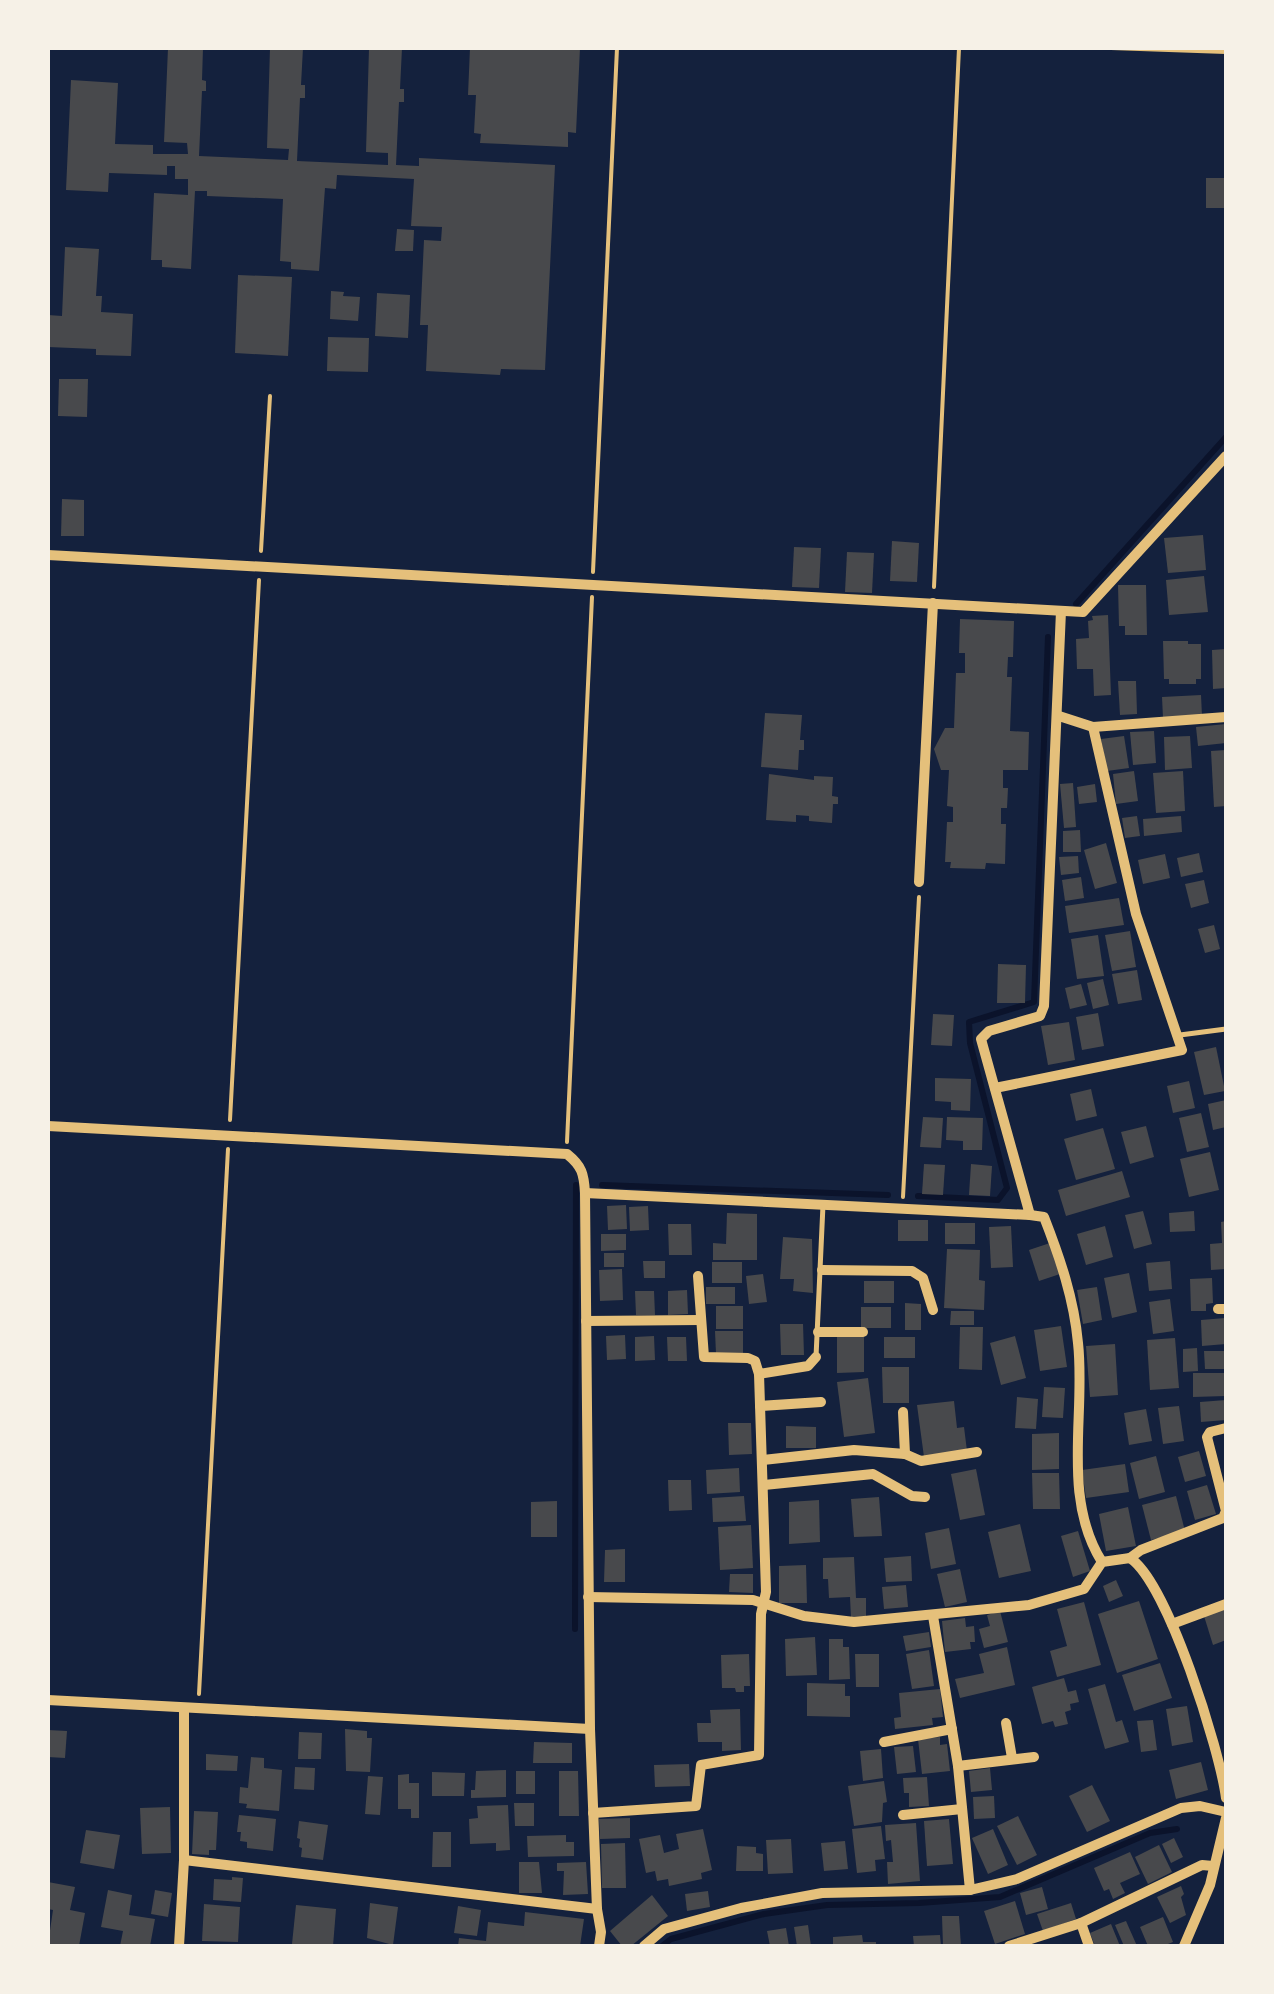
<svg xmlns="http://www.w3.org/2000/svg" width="1274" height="1994" viewBox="0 0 1274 1994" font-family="Arial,sans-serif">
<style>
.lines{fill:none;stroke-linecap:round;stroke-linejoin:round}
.stream{stroke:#0b132b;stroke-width:6}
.building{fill:#48494c}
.path{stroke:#e5c07b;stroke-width:4}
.service{stroke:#e5c07b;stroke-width:5}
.minor{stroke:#e5c07b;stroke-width:10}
</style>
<rect width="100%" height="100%" fill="#14213d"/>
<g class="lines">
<!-- stream -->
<g class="stream">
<path d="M1076,604L1226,437"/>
<path d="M602,1185L888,1195"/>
<path d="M918,1196L998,1200L1007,1188L970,1043L969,1022L1034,1002L1048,637"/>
<path d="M575,1629L576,1185"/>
<path d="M662,1946L671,1939L764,1914L827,1905L919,1903L1000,1897L1150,1833L1177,1829"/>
</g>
</g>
<!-- building -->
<g class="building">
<path d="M168,48H203L202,80L206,81V91H202L199,156L288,160L289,149L267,148L270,48H303L301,85H305V98H300L297,161L388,165V153L366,152L369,48H402L400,89H404V102H399L396,165L419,166V158L555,165L545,370L501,369L500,375L426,371L428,325H420L424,240L441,241L442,227L411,226L414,179L337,175L336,189L325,188L319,271L291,269V262L280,261L283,199L207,196V191H195L191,269L162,267V260H151L154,193L188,195V179H175V166H167V175L109,173L108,192L66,190L71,80L118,83L115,144L153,145V154H188L187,143L164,142Z"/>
<path d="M470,48H580L576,133L568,132V147L480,143L481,134L474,133L476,95H468Z"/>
<rect x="1206" y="178" width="20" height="30"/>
<path d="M397,229L414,230L413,251H395Z"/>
<path d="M65,247L99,249L96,296H102L101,312L133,314L131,356L96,355V349L48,347V315L62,316Z"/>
<path d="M238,275L292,277L288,356L235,353Z"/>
<path d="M331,291L344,292L343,296L360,297L358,321L330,319Z"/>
<path d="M377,293L410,295L408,338L375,336Z"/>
<path d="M328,337L369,338L368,372L327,371Z"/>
<path d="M59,379H88L87,417L58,416Z"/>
<path d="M62,499L84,500V536H61Z"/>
<path d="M1203,535L1206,570L1168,573L1164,538Z"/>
<path d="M892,541L919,543L917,582L890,581Z"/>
<path d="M794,547L821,548L819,588L792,587Z"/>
<path d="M847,552L874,553L872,593L845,592Z"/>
<path d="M1204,576L1208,612L1169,615L1166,580Z"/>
<path d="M1118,585H1146L1147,635H1125V626H1119Z"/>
<path d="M1108,615L1111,695L1094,696L1093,669H1077L1076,639L1089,638L1088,621L1093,620L1092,616Z"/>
<path d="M960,619L1014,621L1013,657H1008L1007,677H1012L1010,731L1029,732L1028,770H1003V788H1008L1007,808H1001V824H1006L1005,864L986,863L985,869L950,868L951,862H945L947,822H953V807L947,806L949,770H941L934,749L945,728H954L956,673H965V653H959Z"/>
<path d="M1163,641H1188V644H1201V679H1196V684H1169V679H1164Z"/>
<path d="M1226,649V688L1213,689L1212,650Z"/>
<path d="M1118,681H1136L1137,714L1120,715Z"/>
<path d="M1201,695L1202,716L1163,718L1162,697Z"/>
<path d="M765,713L802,715L800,740H804V750H799L798,770L761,767Z"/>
<path d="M1226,724V743L1198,746L1196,727Z"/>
<path d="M1154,731L1156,763L1133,765L1130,732Z"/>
<path d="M1124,736L1129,768L1107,771L1101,739Z"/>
<path d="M1190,736L1192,768L1165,770L1164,737Z"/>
<path d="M1226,750V806L1214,807L1211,751Z"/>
<path d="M1134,771L1138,801L1116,804L1113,774Z"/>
<path d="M1183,771L1185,811L1156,813L1153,773Z"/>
<path d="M769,774L814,780V776L833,777L832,796L838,797V804H833L832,823L809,821V816L796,815V822L766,820Z"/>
<path d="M1073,783L1076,827L1064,828L1060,784Z"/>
<path d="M1095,784L1097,802L1079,804L1077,787Z"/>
<path d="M1137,816L1140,836L1125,838L1122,818Z"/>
<path d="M1181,816L1182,832L1144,836L1143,819Z"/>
<path d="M1080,830L1081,852H1063V831Z"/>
<path d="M1106,843L1117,883L1095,889L1084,850Z"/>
<path d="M1199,853L1203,872L1181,877L1177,858Z"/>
<path d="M1165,854L1170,878L1143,884L1138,860Z"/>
<path d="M1078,856L1079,873L1061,875L1059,857Z"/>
<path d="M1081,877L1084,898L1065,901L1062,880Z"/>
<path d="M1204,880L1209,903L1191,908L1185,884Z"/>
<path d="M1119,898L1124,925L1069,933L1065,906Z"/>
<path d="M1214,925L1220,949L1205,953L1198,929Z"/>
<path d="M1130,931L1136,967L1112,971L1105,935Z"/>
<path d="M1098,935L1104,976L1077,979L1071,939Z"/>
<path d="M998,964L1026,965L1025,1003H997Z"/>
<path d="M1137,970L1142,1000L1118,1004L1112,974Z"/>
<path d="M1103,979L1109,1005L1093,1009L1087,983Z"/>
<path d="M1081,984L1087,1005L1070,1009L1065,988Z"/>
<path d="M1098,1013L1104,1046L1082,1050L1076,1017Z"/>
<path d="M933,1014L954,1015L952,1046L931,1045Z"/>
<path d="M1069,1022L1075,1060L1048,1065L1041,1026Z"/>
<path d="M1216,1047L1225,1091L1204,1095L1194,1052Z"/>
<path d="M935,1078L971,1079L970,1111L951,1110V1102L935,1101Z"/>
<path d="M1189,1081L1195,1108L1173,1113L1167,1086Z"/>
<path d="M1091,1089L1097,1116L1076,1121L1070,1094Z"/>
<path d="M1226,1100V1127L1213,1130L1208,1104Z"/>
<path d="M1201,1113L1209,1147L1187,1152L1179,1118Z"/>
<path d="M923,1117L943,1118L941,1148L920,1147Z"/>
<path d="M947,1117L983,1118L982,1150H963V1141L946,1140Z"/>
<path d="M1146,1126L1154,1157L1130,1164L1121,1132Z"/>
<path d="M1103,1128L1115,1169L1076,1180L1064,1139Z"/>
<path d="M1210,1152L1219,1190L1189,1197L1180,1159Z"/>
<path d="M924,1164L945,1165L943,1195L922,1194Z"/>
<path d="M971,1164L992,1166L990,1196L969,1195Z"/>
<path d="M1122,1171L1130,1197L1066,1216L1058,1190Z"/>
<path d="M626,1205L627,1229L608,1230L607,1206Z"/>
<path d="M648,1206L649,1230L630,1231L629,1207Z"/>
<path d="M1143,1211L1152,1244L1134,1249L1125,1215Z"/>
<path d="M1194,1211L1195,1231L1170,1232L1169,1213Z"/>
<path d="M727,1213L757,1214V1260H713V1243L726,1244Z"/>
<rect x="898" y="1220" width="30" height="21"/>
<path d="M1226,1221V1269L1211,1270L1210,1244L1222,1243L1221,1222Z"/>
<rect x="945" y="1223" width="30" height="21"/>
<path d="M668,1224H691L692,1255H669Z"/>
<path d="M1011,1226L1013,1267L991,1268L989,1227Z"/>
<path d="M1105,1226L1113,1257L1086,1265L1077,1234Z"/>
<path d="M601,1234H626V1250L601,1251Z"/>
<path d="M783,1237L812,1239L813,1293L793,1291L794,1279H780Z"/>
<path d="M1050,1243L1060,1274L1039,1281L1029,1250Z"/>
<path d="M947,1249L980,1250L979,1280L985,1281L984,1310L944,1308Z"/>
<rect x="604" y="1253" width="20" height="14"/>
<path d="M643,1261H665V1278H644Z"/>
<path d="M1170,1261L1172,1289L1149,1291L1146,1263Z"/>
<rect x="712" y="1262" width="30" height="21"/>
<path d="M622,1269L623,1300L600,1301L599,1270Z"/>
<path d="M1129,1273L1137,1312L1112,1318L1104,1278Z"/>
<path d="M763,1274L767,1302L749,1304L746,1276Z"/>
<path d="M1212,1278L1213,1303L1206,1304V1311H1191L1190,1279Z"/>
<rect x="864" y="1281" width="30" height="22"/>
<rect x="706" y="1287" width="29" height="17"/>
<path d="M1097,1287L1102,1320L1083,1324L1077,1290Z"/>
<path d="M687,1290L688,1314L668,1315V1291Z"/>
<path d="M635,1291H654L655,1315H636Z"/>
<path d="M1170,1299L1174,1331L1153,1334L1149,1302Z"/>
<path d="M905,1303L921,1304V1330H905Z"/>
<rect x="716" y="1306" width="27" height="23"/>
<rect x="861" y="1307" width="30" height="21"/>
<path d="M951,1311H974V1325H950Z"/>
<path d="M1225,1318L1226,1344L1202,1346L1201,1320Z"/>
<path d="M780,1324H803L804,1355H781Z"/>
<path d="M1061,1326L1067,1367L1040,1371L1034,1330Z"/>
<path d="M960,1327H983L982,1370L959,1369Z"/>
<path d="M715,1331H743V1354H716Z"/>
<path d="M625,1335L626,1359L607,1360L606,1336Z"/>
<path d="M654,1336L655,1360L635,1361V1337Z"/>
<path d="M837,1336H864V1372L837,1373Z"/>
<path d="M1015,1336L1026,1378L1001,1385L990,1343Z"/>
<path d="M667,1337H686L687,1361H668Z"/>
<rect x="884" y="1337" width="31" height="21"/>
<path d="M1175,1338L1179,1388L1150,1390L1147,1340Z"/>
<path d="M1115,1344L1118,1395L1090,1397L1086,1346Z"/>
<path d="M1197,1348L1198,1371L1183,1372V1349Z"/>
<path d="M1204,1351H1226V1369H1205Z"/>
<path d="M882,1367H909V1403H883Z"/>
<path d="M1193,1373H1226V1396L1193,1397Z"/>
<path d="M868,1378L875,1433L844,1437L837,1382Z"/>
<path d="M1044,1387L1065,1388L1063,1418L1042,1417Z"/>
<path d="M1017,1397L1038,1399L1036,1429L1015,1428Z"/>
<path d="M1226,1400V1420L1201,1422L1200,1402Z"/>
<path d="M954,1401L957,1428L964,1427L967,1451L924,1457L917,1405Z"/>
<path d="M1179,1406L1184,1441L1163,1444L1158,1408Z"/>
<path d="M1146,1409L1152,1441L1129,1445L1124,1413Z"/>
<path d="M728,1423H751L752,1454L729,1455Z"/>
<path d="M786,1426L816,1427V1448H786Z"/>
<path d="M1059,1433V1469L1032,1470V1434Z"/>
<path d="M1199,1451L1206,1476L1185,1482L1178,1457Z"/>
<path d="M1156,1456L1165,1492L1139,1499L1130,1463Z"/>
<path d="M1125,1464L1129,1492L1086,1498L1082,1470Z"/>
<path d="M739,1468L740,1492L707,1494L706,1470Z"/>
<path d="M976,1469L985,1515L960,1520L951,1474Z"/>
<path d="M1032,1473H1059L1060,1509H1033Z"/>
<path d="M668,1480H691L692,1510L669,1511Z"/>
<path d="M1207,1485L1216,1514L1195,1520L1187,1491Z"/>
<path d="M744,1496L746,1521L713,1522L712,1498Z"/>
<path d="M1176,1496L1185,1531L1151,1540L1142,1505Z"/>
<path d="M879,1497L882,1536L854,1537L851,1499Z"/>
<path d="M819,1500L820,1542L789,1544V1502Z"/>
<path d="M557,1501V1537H531V1502Z"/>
<path d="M1128,1507L1136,1546L1106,1551L1099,1514Z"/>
<path d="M1020,1524L1031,1571L999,1578L988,1532Z"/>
<path d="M751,1525L753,1568L720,1570L718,1527Z"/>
<path d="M949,1528L956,1564L931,1569L925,1533Z"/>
<path d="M1078,1531L1090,1571L1073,1577L1061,1536Z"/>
<path d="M625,1549V1582H604L605,1550Z"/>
<path d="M911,1556L912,1581L886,1582L884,1558Z"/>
<path d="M854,1557L856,1598H866V1617L851,1618L850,1597L829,1598L828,1579H823V1558Z"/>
<path d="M806,1565L807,1603H779V1566Z"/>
<path d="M960,1569L967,1602L945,1607L937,1574Z"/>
<path d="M730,1574H753V1593L729,1592Z"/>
<path d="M1116,1580L1123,1596L1109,1602L1103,1586Z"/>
<path d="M906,1585L908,1607L884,1609L882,1587Z"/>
<path d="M1139,1601L1158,1659L1117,1673L1098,1614Z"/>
<path d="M1084,1602L1101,1665L1057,1677L1050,1651L1067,1646L1057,1609Z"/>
<path d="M1226,1608V1640L1213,1645L1204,1616Z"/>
<path d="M1000,1611L1008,1642L984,1648L979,1629L990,1626L987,1615Z"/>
<path d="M965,1618L966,1627L974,1626L975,1642H970L971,1649L945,1652L942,1621Z"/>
<path d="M929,1632L931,1647L906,1651L903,1636Z"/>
<path d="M815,1637L817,1675L786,1676L785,1639Z"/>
<path d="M829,1639H843V1647H849L850,1679L829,1680Z"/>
<path d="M1007,1647L1015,1685L960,1698L955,1679L984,1673L979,1654Z"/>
<path d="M929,1650L934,1686L912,1689L906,1654Z"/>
<path d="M749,1654L750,1686H744V1692H736L735,1688H722L721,1655Z"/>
<path d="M855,1654H879V1687H856Z"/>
<path d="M1160,1663L1172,1698L1134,1711L1122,1675Z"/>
<path d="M1064,1678L1068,1692L1076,1690L1079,1702L1070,1704L1071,1710L1065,1712L1068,1724L1055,1727L1053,1721L1042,1724L1032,1687Z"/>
<path d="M807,1683L845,1684V1696H850V1717L807,1716Z"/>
<path d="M1105,1684L1116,1722L1122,1720L1129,1742L1105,1749L1088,1689Z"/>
<path d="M940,1689L943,1717L932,1718L933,1725L895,1729L894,1718L901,1717L899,1693Z"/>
<path d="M1187,1706L1193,1742L1172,1746L1166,1709Z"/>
<path d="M740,1709L741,1750L722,1751V1742H698L697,1723H711L710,1710Z"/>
<path d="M1153,1720L1157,1750L1141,1752L1137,1721Z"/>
<path d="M345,1729L367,1731V1738H372L370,1772L346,1771Z"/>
<path d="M48,1730L67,1731L65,1758L48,1757Z"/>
<path d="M299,1732L322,1733L321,1759H298Z"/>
<path d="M940,1737V1745L947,1744L950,1771L922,1774L918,1739Z"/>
<path d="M534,1742L572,1743V1763H533Z"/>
<path d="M913,1746L916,1772L897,1774L894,1747Z"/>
<path d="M881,1749L883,1778L863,1781L860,1751Z"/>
<path d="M206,1754L238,1756L237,1771L206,1770Z"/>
<path d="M251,1757L264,1758V1768L282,1770L279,1811L246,1808L247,1804L239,1803L240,1787L248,1788Z"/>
<path d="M1201,1762L1208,1790L1176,1799L1169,1770Z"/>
<path d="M689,1764L690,1786L655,1787L654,1765Z"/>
<path d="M295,1767L315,1768L314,1790L294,1789Z"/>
<path d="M990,1768L992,1790L971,1792L969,1771Z"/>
<path d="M506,1770V1797L471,1798V1790H475L476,1771Z"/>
<rect x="516" y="1771" width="19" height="23"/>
<path d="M559,1771H578L579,1816H559Z"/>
<path d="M432,1772L465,1773L464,1796H432Z"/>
<path d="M409,1774V1783H419V1818H411V1809H398V1775Z"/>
<path d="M368,1776L383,1777L380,1815L365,1814Z"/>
<path d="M927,1777L929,1806L909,1807V1793H904L903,1778Z"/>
<path d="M884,1781L887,1802L883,1803L882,1822L854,1826L848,1786Z"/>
<path d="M1092,1785L1110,1821L1087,1832L1069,1796Z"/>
<path d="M994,1796L995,1818L974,1819L973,1797Z"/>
<path d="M514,1803H534V1826H515Z"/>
<path d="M508,1805L510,1850L496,1851V1843L470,1844L469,1819L478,1818L477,1806Z"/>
<path d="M170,1807L171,1853L142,1854L140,1808Z"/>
<path d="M194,1811L218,1812L216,1850H209V1855L192,1854Z"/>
<path d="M239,1815L276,1819L273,1851L247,1848V1842L240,1841L241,1832H237Z"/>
<path d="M1018,1816L1037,1855L1017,1865L997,1826Z"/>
<path d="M630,1818V1838L600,1839L599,1819Z"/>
<path d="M949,1819L953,1864L927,1866L924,1821Z"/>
<path d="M299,1821L328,1825L323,1860L301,1857L302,1848L299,1847L300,1839L297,1838Z"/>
<path d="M916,1823L920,1881L888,1884L887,1862H893L891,1840L886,1841L885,1825Z"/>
<path d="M881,1826L885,1859L875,1860L876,1871L857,1873L852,1829Z"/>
<path d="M703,1829L712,1870L701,1873L702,1879L669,1886L668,1879L657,1881L655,1871L646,1873L639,1839L660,1835L664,1853L679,1849L676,1834Z"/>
<path d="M993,1829L1008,1865L988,1874L972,1838Z"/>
<path d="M86,1830L120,1835L114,1869L80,1863Z"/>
<path d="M433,1832H451V1867H432Z"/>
<path d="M566,1835V1842H574V1856L528,1857L527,1836Z"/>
<path d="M1174,1838L1183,1857L1171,1863L1162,1844Z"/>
<path d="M791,1839L793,1873L768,1874L766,1840Z"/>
<path d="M845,1841L848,1869L824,1871L821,1843Z"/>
<path d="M625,1843L626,1888H602L601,1844Z"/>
<path d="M1159,1845L1172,1872L1148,1884L1135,1857Z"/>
<path d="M737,1846L756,1847V1853L763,1854V1871H736Z"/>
<path d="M1130,1852L1140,1874L1120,1883L1125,1893L1113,1899L1109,1889L1104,1891L1094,1868Z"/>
<path d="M519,1862H539L542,1893H519Z"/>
<path d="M586,1862L588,1894L563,1895L564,1871H557V1863Z"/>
<path d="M232,1877L243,1878L241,1902L213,1900L214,1879L232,1880Z"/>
<path d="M48,1882L75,1887L70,1910L85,1913L79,1946L48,1944L53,1910L48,1909Z"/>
<path d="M1181,1886L1184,1894L1181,1897L1186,1915L1170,1923L1157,1897Z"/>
<path d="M1042,1887L1048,1909L1026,1915L1020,1893Z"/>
<path d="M108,1890L132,1895L129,1915L155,1919L150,1946H120L123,1931L101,1927Z"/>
<path d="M155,1890L172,1893L168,1917L151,1914Z"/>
<path d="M708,1891L710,1907L687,1911L685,1894Z"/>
<path d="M652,1895L668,1916L631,1946H622L610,1931Z"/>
<path d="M1015,1901L1025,1934L995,1944L984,1911Z"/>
<path d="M370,1903L398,1907L393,1945L367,1938Z"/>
<path d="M1071,1903L1076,1919L1043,1931L1037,1914Z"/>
<path d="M204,1904L240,1907L238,1942L202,1941Z"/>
<path d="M296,1905L336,1909L333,1946L292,1944Z"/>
<path d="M458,1906L481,1910L477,1936L454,1933Z"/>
<path d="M525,1912L584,1919L580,1946H458L459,1938L486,1941L488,1922L524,1926Z"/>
<path d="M942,1916H959L961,1946H943Z"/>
<path d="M1163,1917L1173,1942L1163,1946H1148L1140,1927Z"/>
<path d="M1126,1921L1137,1946H1124L1115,1925Z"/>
<path d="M1111,1924L1120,1946H1095L1090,1933Z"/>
<path d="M808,1925L811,1946H797L794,1927Z"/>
<path d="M786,1928L789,1946H770L767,1931Z"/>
<path d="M862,1935L863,1942H876V1946H833V1937Z"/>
<path d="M940,1935L941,1946H914L913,1936Z"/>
</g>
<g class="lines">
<!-- path -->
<g class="path">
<path d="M1111,48L1226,52"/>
<path d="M261,551L270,396"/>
<path d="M593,572L617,48"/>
<path d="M934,587L959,48"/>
<path d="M230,1120L259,580"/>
<path d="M567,1142L592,597"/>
<path d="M903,1197L919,897"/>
<path d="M199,1694L228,1149"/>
</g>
<!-- service -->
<g class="service">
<path d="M1180,1035L1226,1029"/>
<path d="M816,1357L823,1205"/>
</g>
<!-- minor -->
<g class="minor">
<path d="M48,555L1083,612L1226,456"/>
<path d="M1059,716L1093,727L1226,717"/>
<path d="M919,882L933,603"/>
<path d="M995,1088L1182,1050L1136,914L1093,727"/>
<path d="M48,1126L567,1154C582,1166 584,1174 585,1193L590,1729L597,1909L601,1932L599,1946"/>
<path d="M585,1193L1030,1215L981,1039L989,1031L1040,1016L1044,1006L1061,611"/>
<path d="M1030,1215L1044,1217C1060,1258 1074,1299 1078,1343C1086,1414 1061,1497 1102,1562"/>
<path d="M822,1270L912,1271L923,1278L933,1310"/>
<path d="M698,1276L704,1357L748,1358L755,1361L759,1374"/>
<path d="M1218,1309H1226"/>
<path d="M586,1321L700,1320"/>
<path d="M818,1332H863"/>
<path d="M760,1406L821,1402"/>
<path d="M903,1412L905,1454"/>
<path d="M763,1460L854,1450L905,1454L921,1461L977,1452"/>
<path d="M764,1485L873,1474L912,1496L925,1497"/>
<path d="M1130,1558C1168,1583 1220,1751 1226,1798"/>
<path d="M588,1597L753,1600L804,1616L854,1622L1029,1605L1084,1589L1102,1562L1130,1558L1141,1550L1223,1518L1226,1511L1207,1437L1210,1432L1226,1428"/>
<path d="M933,1616L958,1766L970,1890"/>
<path d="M1172,1624L1226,1604"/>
<path d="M48,1700L590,1729"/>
<path d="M1006,1723L1012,1758"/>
<path d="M884,1742L952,1729"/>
<path d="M958,1766L1034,1757"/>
<path d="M593,1813L696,1806L701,1765L759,1755L761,1614L766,1592L759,1374L808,1366L816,1357"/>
<path d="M903,1815L962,1809"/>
<path d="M184,1860L597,1909"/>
<path d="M1081,1923L1089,1946"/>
<path d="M179,1946L184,1860V1708"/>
<path d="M644,1946L664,1929L741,1908L822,1893L970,1890L1017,1879L1181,1808L1200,1806L1226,1812"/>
<path d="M1009,1946L1081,1923L1202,1865L1213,1866"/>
<path d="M1184,1946L1210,1885L1226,1818"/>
</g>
</g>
<!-- border -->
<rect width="1274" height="1994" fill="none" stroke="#f6f1e7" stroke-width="100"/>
</svg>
